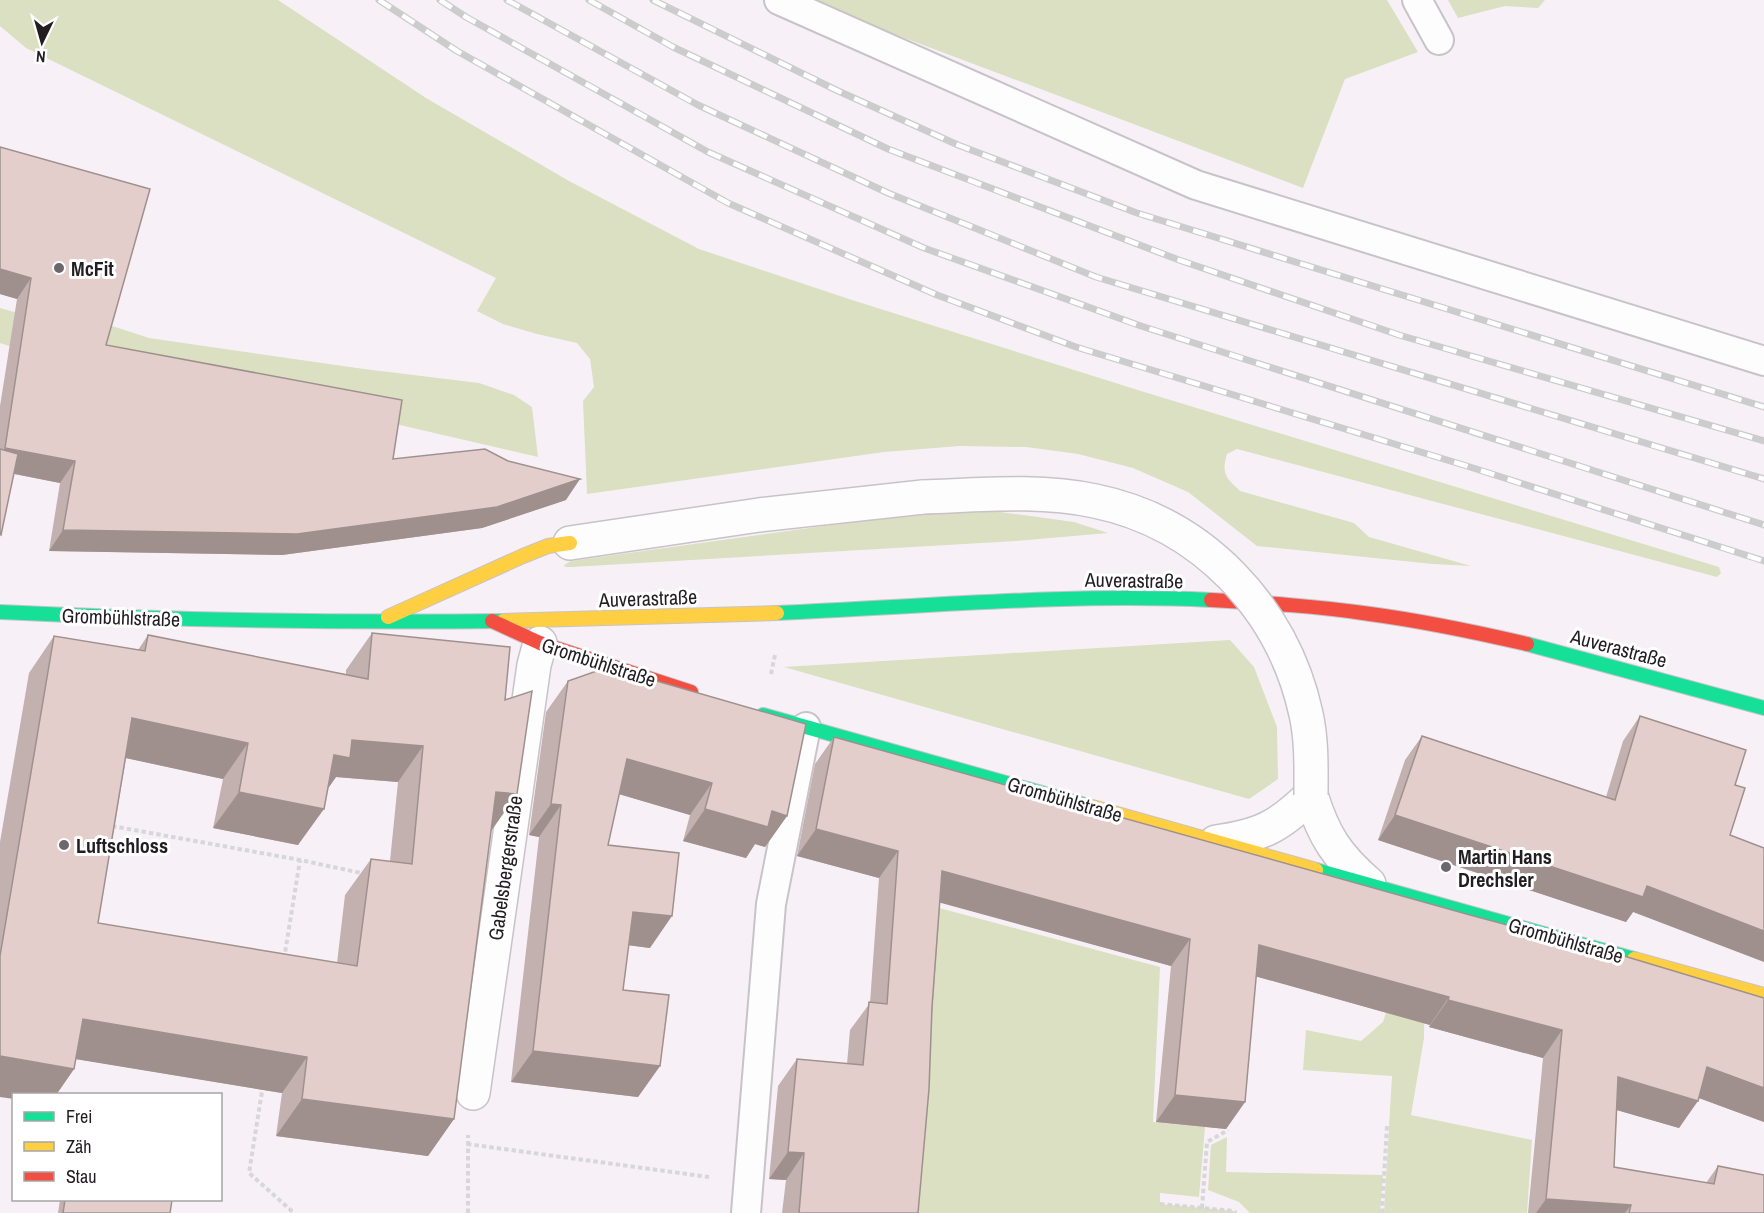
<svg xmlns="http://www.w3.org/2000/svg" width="1764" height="1213" viewBox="0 0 1764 1213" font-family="'Archivo Narrow',sans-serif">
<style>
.green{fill:#dae0c1}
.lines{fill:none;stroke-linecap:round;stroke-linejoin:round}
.lane-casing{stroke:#c8c3c8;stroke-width:32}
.street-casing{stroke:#c8c3c8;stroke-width:36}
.fast-casing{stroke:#c8c3c8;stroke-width:16}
.slow-casing{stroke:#c8c3c8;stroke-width:16}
.jam-casing{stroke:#c8c3c8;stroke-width:16}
.path{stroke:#d8d6d8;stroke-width:4;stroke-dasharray:4.5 3;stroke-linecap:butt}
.lane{stroke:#fefdfe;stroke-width:28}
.street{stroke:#fefdfe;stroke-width:33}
.fast{stroke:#16e098;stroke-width:14}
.slow{stroke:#ffcf43;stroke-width:14}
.jam{stroke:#f24e42;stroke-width:14}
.rail-casing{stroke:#cdcccd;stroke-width:7}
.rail{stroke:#fff;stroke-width:4.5;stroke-dasharray:14;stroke-linecap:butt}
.street-bridge-casing{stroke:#c8c3c8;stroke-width:36;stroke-linecap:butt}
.street-bridge{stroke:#fefdfe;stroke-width:33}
.wall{fill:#c3b1af;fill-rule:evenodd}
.shaded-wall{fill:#9f908e}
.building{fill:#e3cecb;stroke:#9f908e;stroke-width:1.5;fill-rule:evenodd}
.poi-dot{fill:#6c676c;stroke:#fff;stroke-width:2}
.labels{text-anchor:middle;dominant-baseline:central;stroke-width:6;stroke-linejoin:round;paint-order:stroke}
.poi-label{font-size:20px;font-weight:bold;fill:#211d21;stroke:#fff;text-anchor:start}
.street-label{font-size:20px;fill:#211d21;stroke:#fff}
</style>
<rect width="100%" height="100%" fill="#f7f1f7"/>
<!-- green -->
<g class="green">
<path d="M0,0H278L426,98L569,181L699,249L852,300L1141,391L1719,567L1721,573L1717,577L1237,449L1227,454C1221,474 1226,478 1240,491L1354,523L1369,537L1471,566L1433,564L1257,546L1188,492L1133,468L1078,454L1026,447L960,446L884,452L587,494L583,401L594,387L590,359L577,343L537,334L503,324L477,311L496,278L26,48L0,26Z"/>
<path d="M804,0H1387L1418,52L1345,79L1303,188Z"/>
<path d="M1448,0H1545L1538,8L1505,6L1458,18Z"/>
<path d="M0,308L99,336L103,323L149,338L364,369L479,383L514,395L532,407L538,457L387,422L9,346L0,343Z"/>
<path d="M947,509L993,511L1074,522L1108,533L1016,541L572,567H565L564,565L571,561Z"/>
<path d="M1230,640L1254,667L1277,727L1278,779L1249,799L784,667Z"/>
<path d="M924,904L1160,967L1153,1122L1205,1127L1199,1197L1160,1193V1204L1234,1211V1213H900Z"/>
<path d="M1412,930L1425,932L1424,1038L1411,1115L1532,1140L1527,1213H1384L1392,1076L1303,1070L1306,1030L1361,1041L1383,1022Z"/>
<path d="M1227,1137L1226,1172L1383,1175L1380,1213H1250L1239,1202L1208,1190L1211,1145Z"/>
</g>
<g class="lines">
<defs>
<g id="lane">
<path d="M779,0L1196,185L1764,361"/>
<path d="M1417,0L1439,40"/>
<path d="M746,1213L771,904L806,727"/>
</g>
<g id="street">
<path d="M570,543L759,515L923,497"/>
<path d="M1216,842C1260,836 1279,827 1311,795C1324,837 1337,856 1369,884"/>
<path d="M473,1093L534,665L540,643"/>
</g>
<g id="fast">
<path d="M0,612C168,620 335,623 503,621"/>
<path d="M777,613C922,607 1066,593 1211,600"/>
<path d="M1527,644L1764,708"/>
<path d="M763,715L1085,805"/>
<path d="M1316,870L1634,959"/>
</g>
<g id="slow">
<path d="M388,617L523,556L548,546L570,543"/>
<path d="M503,621L777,613"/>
<path d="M1085,805L1316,870"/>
<path d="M1634,959L1764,995"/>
</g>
<g id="jam">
<path d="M1211,600C1264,603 1317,606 1370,614C1423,621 1475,632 1527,644"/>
<path d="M492,621L540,643L691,692"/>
</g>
</defs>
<!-- lane casing -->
<use href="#lane" class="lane-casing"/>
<!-- street casing -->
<use href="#street" class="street-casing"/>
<!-- fast casing -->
<use href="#fast" class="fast-casing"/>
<!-- slow casing -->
<use href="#slow" class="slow-casing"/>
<!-- jam casing -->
<use href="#jam" class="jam-casing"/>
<!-- path -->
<g class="path">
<path d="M771,674L775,655"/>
<path d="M112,826L300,860L366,874"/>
<path d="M284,959L300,860"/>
<path d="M263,1085L249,1173L294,1213"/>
<path d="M467,1144L709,1177"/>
<path d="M1160,1204L1234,1211L1236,1213"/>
<path d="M1202,1208L1207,1142L1228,1130"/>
<path d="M468,1213V1135"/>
<path d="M1382,1213L1387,1125"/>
</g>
<!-- lane -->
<use href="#lane" class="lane"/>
<!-- street -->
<use href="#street" class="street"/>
<!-- fast -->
<use href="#fast" class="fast"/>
<!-- slow -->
<use href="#slow" class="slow"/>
<!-- jam -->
<use href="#jam" class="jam"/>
<defs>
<g id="rail">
<path d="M379,0L457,51L728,203L937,295L1076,347L1470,467L1764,561"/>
<path d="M440,0L466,17L708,152L924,248L1141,326L1764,525"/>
<path d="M507,0L698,105L888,193L1096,277L1764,479"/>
<path d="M589,0L673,47L888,149L1179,260L1399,335L1764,441"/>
<path d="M653,0L836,90L958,145L1137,213L1764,407"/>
</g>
</defs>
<!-- rail casing -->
<use href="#rail" class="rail-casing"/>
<!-- rail -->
<use href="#rail" class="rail"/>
<defs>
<path id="street-bridge" d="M923,497C980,495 1039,489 1095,501C1202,523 1283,608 1306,714C1312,741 1311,768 1311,795"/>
</defs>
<!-- street-bridge casing -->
<use href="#street-bridge" class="street-bridge-casing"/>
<!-- street-bridge -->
<use href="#street-bridge" class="street-bridge"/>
</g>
<!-- wall -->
<g class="wall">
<path d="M0,147L106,345L393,459L566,500L482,528L282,555L49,551L60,483L14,474L0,536V406L17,299L0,294Z"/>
<path d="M372,633L505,700L517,794L491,831L454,1119L428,1156L276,1136L282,1093L76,1059L74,1069L56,1095H14L0,1097V842L29,673L54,636L138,650L148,635L346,675V670ZM126,758L223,779L213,828L298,845L327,790L336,777L398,782L390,861L371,859L345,895L337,963L98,923Z"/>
<path d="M568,681L787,816L765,847L755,844L746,858L683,841L690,815L619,794L608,845L650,948L628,945L623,990L660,1066L638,1097L511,1082L539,837L529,835L546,712Z"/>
<path d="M1640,716L1633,912L1626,922L1378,840L1405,760L1422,736L1606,797L1623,741Z"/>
<path d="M834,737L1764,998V1122L1699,1098L1679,1128L1617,1110L1614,1167L1706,1183L1718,1166L1764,1213H1528L1543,1058L1429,1027L1430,1025L1256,976L1245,1102L1226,1129L1156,1122L1171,966L940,902L918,1213H782L786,1180L769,1179L778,1086L797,1059L847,1064L850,1030L870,1003L879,878L797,856L815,764Z"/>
<path d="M60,1200H172L170,1213H58Z"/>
</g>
<!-- shaded-wall -->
<g class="shaded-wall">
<path d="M0,269L31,278L17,299L0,294Z"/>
<path d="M5,448L75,461L60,483L0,471V456Z"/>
<path d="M580,479L566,500L482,528L282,555L49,551L63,530Z"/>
<path d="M132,718L248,743L223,779L107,754Z"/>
<path d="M352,740L423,746L398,782L336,777L324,794L334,755Z"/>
<path d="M627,759L712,783L690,815L605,790Z"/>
<path d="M239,792L324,809L298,845L213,828Z"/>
<path d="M496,792L517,794L491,831L470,828Z"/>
<path d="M551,804L561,805L539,837L529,835Z"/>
<path d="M705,809L772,811L787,816L765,847L755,844L746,858L683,841Z"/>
<path d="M1395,815L1647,886L1764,931V962L1633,912L1626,922L1378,840Z"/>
<path d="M816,829L898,851L879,878L797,856Z"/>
<path d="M942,871L1190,939L1171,966L923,898Z"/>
<path d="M633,912L672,916L650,948L611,943Z"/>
<path d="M1259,945L1449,997L1430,1025L1240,972Z"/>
<path d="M1448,1000L1562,1030L1543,1058L1429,1027Z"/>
<path d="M83,1019L307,1057L282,1093L57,1056Z"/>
<path d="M533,1051L660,1066L638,1097L511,1082Z"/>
<path d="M0,1056L74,1069L56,1095H14V1099L0,1097Z"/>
<path d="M1707,1067L1764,1088V1122L1688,1094Z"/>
<path d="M1618,1077L1698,1101L1679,1128L1599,1105Z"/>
<path d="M1175,1095L1245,1102L1226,1129L1156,1122Z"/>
<path d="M302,1099L454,1119L428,1156L276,1136Z"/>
<path d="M788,1152L804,1153L786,1180L769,1179Z"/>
<path d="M1546,1199L1631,1205L1625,1213H1536Z"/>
</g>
<!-- building -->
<g class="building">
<path d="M0,147L150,189L106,345L402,400L393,459L485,449L508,461L580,479L497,507L297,534L63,530L75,461L5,448L31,278L0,269Z"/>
<path d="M0,449L18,454L1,535L0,534Z"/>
<path d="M372,633L510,647L505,700L532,691L517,794L496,792L454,1119L302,1099L307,1057L83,1019L74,1069L0,1056V956L54,636L145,651L148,635L368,679ZM132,718L248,743L239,792L324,809L334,755L350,758L352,740L423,746L412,864L371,859L357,966L98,923Z"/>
<path d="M608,667L806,724L787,816L772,811L768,827L705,809L712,783L627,759L608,845L679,853L672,916L633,912L623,990L669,995L660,1066L533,1051L561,805L551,804L568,681Z"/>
<path d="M1640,716L1746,750L1735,785L1745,788L1730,835L1764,848V931L1647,886L1643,897L1395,815L1422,736L1615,800Z"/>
<path d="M834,737L1470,915L1624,956L1764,998V1088L1707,1067L1698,1101L1618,1077L1614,1167L1714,1184L1718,1166L1764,1175V1213H1629L1631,1205L1546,1199L1562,1030L1448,1000L1449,997L1259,945L1245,1102L1175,1095L1190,939L942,871L932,1007L929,1089L918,1213H799L804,1153L788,1152L797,1059L863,1065L869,1002L887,1004L898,851L816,829Z"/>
<path d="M65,1200H172L170,1213H63Z"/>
</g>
<!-- markers -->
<g class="poi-dot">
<circle cx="59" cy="268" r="6"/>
<circle cx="64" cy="845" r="6"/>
<circle cx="1446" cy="867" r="6"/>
</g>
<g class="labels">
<!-- poi labels -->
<g class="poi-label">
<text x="71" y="268">McFit</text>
<text x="76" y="845">Luftschloss</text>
<text x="1458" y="856">Martin Hans<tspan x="1458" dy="23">Drechsler</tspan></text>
</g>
<!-- street labels -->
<g class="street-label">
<text transform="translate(1134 580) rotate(1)">Auverastraße</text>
<text transform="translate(648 598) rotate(-2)">Auverastraße</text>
<text transform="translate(121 617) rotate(2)">Grombühlstraße</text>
<text transform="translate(1619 648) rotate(15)">Auverastraße</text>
<text transform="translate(599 662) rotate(18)">Grombühlstraße</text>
<text transform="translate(1065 799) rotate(16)">Grombühlstraße</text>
<text transform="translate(505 868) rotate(-82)">Gabelsbergerstraße</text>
<text transform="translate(1566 940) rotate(16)">Grombühlstraße</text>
</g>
</g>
<!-- legend -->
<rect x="12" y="1093" width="210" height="108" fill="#ffffff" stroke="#a6a5a6" stroke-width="1.5"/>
<rect x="24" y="1112" width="30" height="9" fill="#16e098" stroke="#a6a5a6" stroke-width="1.5"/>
<text x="66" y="1123" font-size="18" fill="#211d21">Frei</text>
<rect x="24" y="1142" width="30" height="9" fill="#ffcf43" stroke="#a6a5a6" stroke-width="1.5"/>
<text x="66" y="1153" font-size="18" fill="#211d21">Zäh</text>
<rect x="24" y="1172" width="30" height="9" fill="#f24e42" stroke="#a6a5a6" stroke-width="1.5"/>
<text x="66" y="1183" font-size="18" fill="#211d21">Stau</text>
<!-- north arrow -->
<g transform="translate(42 42) rotate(185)" stroke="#ffffff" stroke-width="4.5" paint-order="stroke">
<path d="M0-4.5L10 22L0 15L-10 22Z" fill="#211d21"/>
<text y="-9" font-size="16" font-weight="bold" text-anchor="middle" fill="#211d21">N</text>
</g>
</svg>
